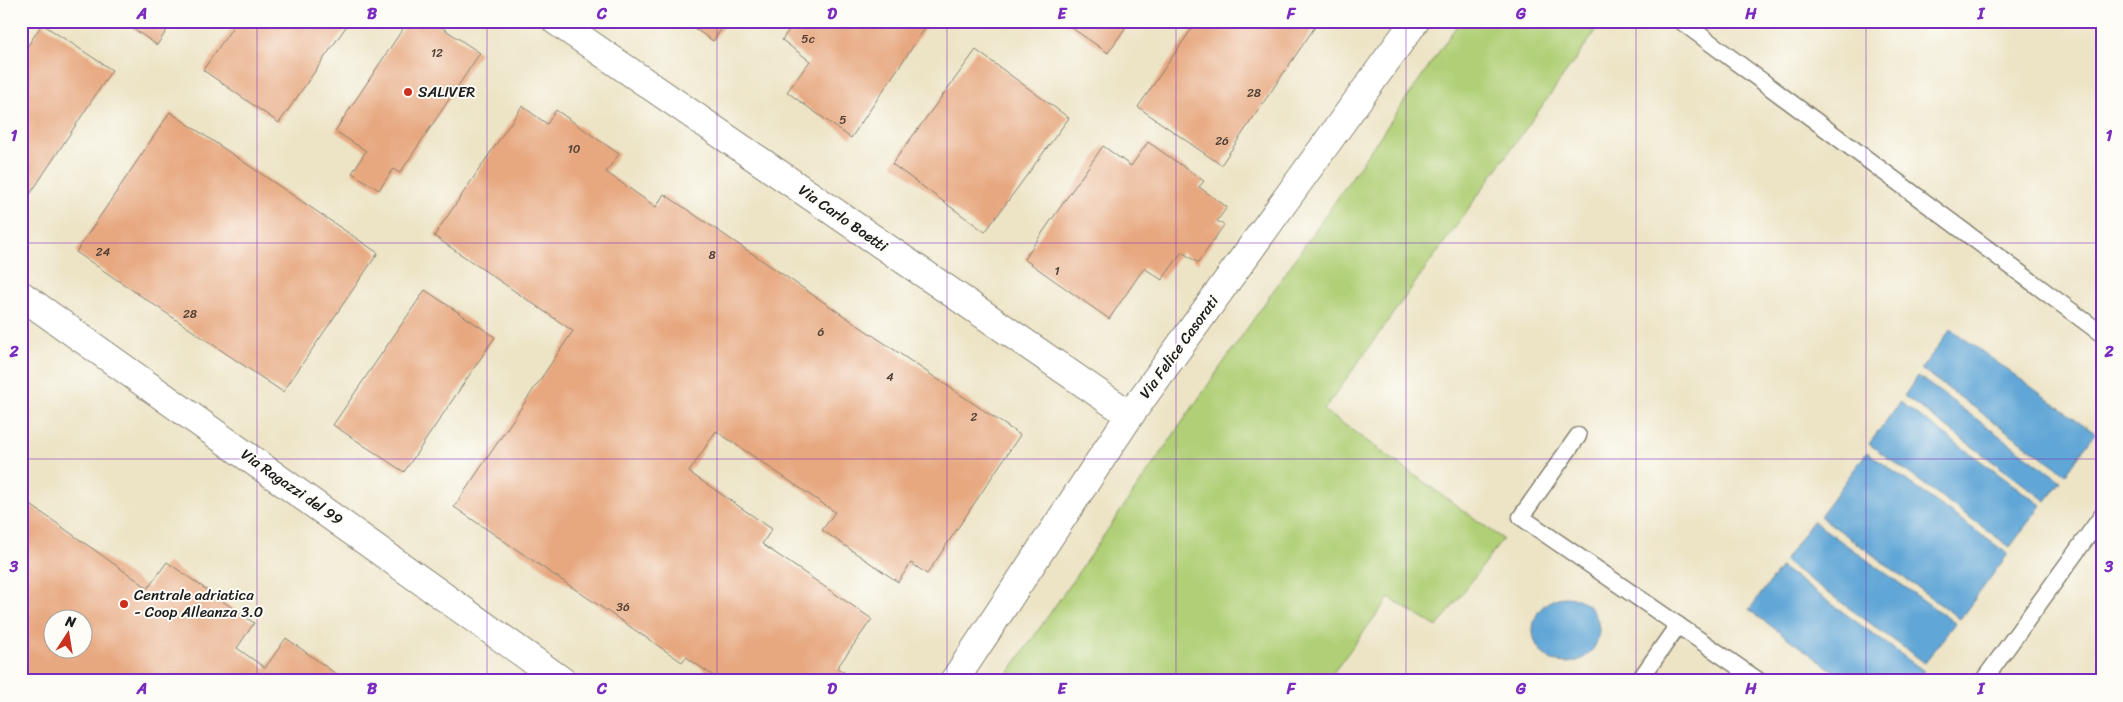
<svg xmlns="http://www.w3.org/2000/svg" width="2123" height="702" viewBox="0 0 2123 702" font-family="Sriracha,sans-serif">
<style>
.green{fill:#b0cf76;stroke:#667649}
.water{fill:#60a6d6;stroke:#3e6179}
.building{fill:#e7a880;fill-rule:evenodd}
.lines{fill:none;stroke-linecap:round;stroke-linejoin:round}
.lane-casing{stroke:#848071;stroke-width:19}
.street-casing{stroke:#848071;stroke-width:30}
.lane{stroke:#fff;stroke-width:16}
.street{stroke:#fff;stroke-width:28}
.grid{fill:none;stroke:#7b2cbf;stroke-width:1;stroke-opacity:0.55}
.poi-dot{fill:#c8321e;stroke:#fdfcf7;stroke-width:2}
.labels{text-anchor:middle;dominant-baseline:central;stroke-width:4;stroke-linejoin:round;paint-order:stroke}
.number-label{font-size:12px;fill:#4f3f35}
.poi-label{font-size:15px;fill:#1c1c1c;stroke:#fdfcf7;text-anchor:start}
.street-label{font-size:15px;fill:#1c1c1c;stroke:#fdfcf7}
.neatline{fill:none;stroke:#7b2cbf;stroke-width:2}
.grid-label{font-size:16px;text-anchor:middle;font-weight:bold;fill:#7b2cbf}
</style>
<rect width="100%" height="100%" fill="#fdfcf7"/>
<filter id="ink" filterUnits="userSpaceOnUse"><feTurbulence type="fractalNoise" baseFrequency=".02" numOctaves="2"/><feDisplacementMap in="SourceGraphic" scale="10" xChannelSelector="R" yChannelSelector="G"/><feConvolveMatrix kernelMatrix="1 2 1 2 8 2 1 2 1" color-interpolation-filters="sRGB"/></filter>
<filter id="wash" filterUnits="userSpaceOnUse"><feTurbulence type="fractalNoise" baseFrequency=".0096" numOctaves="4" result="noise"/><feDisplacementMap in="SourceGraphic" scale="20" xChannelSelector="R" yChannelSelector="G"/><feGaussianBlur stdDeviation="1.12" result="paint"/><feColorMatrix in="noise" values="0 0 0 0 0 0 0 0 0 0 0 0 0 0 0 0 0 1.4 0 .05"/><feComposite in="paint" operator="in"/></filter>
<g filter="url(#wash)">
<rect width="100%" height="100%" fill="#ede4c6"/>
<!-- green -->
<path class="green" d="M1460,21H1603L1324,410L1503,539L1437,627L1389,598L1327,681H1003Z"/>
<!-- water -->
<g class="water">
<path d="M1951,329L2095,433L2066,474L1921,369Z"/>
<path d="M1918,376L2061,481L2046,501L1904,396Z"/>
<path d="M1900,402L2041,505L2010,547L1869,444Z"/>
<path d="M1867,452L2008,554L1960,619L1820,516Z"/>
<path d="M1813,521L1955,623L1925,663L1784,561Z"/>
<path d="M1781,567L1924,671L1917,681H1847L1749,610Z"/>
<circle cx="1566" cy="630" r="33"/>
</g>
<g id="blocks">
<!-- building -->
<g class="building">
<path d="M122,21H173L157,45Z"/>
<path d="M237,21H350L279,123L203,70Z"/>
<path d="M408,21H432L480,53L400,173L393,169L379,190L352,173L366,151L335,131Z"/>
<path d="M684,21H727L713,41Z"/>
<path d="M795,21H930L851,138L787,92L810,61L782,40Z"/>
<path d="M1062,21H1130L1108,53Z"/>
<path d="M1197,21H1319L1221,165L1138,107Z"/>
<path d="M42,24L112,70L21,208V56Z"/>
<path d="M976,50L1069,118L985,232L892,164Z"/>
<path d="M522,106L547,124L556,110L619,154L606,172L656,207L664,194L1020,435L927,574L911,563L898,582L822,530L835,512L716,431L689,472L772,529L762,544L872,619L837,668L845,673L840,681H721L686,657L682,662L454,507L573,331L434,236Z"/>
<path d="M170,112L378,253L283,392L76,252Z"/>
<path d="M1148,142L1204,181L1199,187L1227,207L1217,221L1224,225L1198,263L1182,252L1162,280L1144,268L1109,319L1024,259L1103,146L1131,166Z"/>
<path d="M425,290L495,337L404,472L333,425Z"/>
<path d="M21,498L148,588L167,562L254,623L237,648L265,668L286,638L346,681H21ZM52,620H82V650H52Z"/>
</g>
</g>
</g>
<g filter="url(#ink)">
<use href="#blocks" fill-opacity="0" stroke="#848071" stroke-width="1"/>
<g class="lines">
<defs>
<g id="lane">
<path d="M1681,21L2102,334"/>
<path d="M1578,436L1521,517L1759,681"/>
<path d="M1639,681L1678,625"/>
<path d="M1983,681L2102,516"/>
</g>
<g id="street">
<path d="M556,21L1130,415"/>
<path d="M21,295L562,681"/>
<path d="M954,681L1130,415L1415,21"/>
</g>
</defs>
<!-- lane casing -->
<use href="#lane" class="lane-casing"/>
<!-- street casing -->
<use href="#street" class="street-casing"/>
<!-- lane -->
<use href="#lane" class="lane"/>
<!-- street -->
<use href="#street" class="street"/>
</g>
</g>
<!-- grid -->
<path class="grid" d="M257,21V681M487,21V681M717,21V681M947,21V681M1176,21V681M1406,21V681M1636,21V681M1866,21V681M21,243H2102M21,459H2102"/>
<!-- markers -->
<g class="poi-dot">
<circle cx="408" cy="92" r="5"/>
<circle cx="124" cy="604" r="5"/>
</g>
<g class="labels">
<!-- number labels -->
<g class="number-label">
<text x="808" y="39">5c</text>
<text x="437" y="53">12</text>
<text x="1254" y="93">28</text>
<text x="843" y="120">5</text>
<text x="1222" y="141">26</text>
<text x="574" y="149">10</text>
<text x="103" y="252">24</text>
<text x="712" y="255">8</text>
<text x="1057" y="271">1</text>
<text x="190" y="314">28</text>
<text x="821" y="332">6</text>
<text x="890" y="377">4</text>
<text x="974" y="417">2</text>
<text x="623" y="607">36</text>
</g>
<!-- poi labels -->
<g class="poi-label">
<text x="418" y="92">SALIVER</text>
<text x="134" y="595">Centrale adriatica<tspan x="134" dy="17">- Coop Alleanza 3.0</tspan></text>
</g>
<!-- street labels -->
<g class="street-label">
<text transform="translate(843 218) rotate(35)">Via Carlo Boetti</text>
<text transform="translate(1179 347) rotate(-54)">Via Felice Casorati</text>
<text transform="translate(292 487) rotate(35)">Via Ragazzi del 99</text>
</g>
</g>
<!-- margin -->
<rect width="2123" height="702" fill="none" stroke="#fdfcf7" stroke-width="55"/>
<!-- north arrow -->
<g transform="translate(68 634) rotate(12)"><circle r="24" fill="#fdfcf7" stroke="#a3a29f"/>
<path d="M0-4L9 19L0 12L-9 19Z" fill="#c8321e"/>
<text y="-8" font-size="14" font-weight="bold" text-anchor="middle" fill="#1c1c1c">N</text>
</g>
<rect x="28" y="28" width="2068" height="646" class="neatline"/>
<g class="grid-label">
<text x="142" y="19">A</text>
<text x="372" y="19">B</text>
<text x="602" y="19">C</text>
<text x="832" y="19">D</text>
<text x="1062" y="19">E</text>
<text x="1291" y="19">F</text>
<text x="1521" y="19">G</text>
<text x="1751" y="19">H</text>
<text x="1981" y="19">I</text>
<text x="14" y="141">1</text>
<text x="2109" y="141">1</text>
<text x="14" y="357">2</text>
<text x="2109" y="357">2</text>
<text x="14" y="572">3</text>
<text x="2109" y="572">3</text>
<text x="142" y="694">A</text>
<text x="372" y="694">B</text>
<text x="602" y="694">C</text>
<text x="832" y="694">D</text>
<text x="1062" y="694">E</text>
<text x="1291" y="694">F</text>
<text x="1521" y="694">G</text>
<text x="1751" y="694">H</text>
<text x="1981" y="694">I</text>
</g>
</svg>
